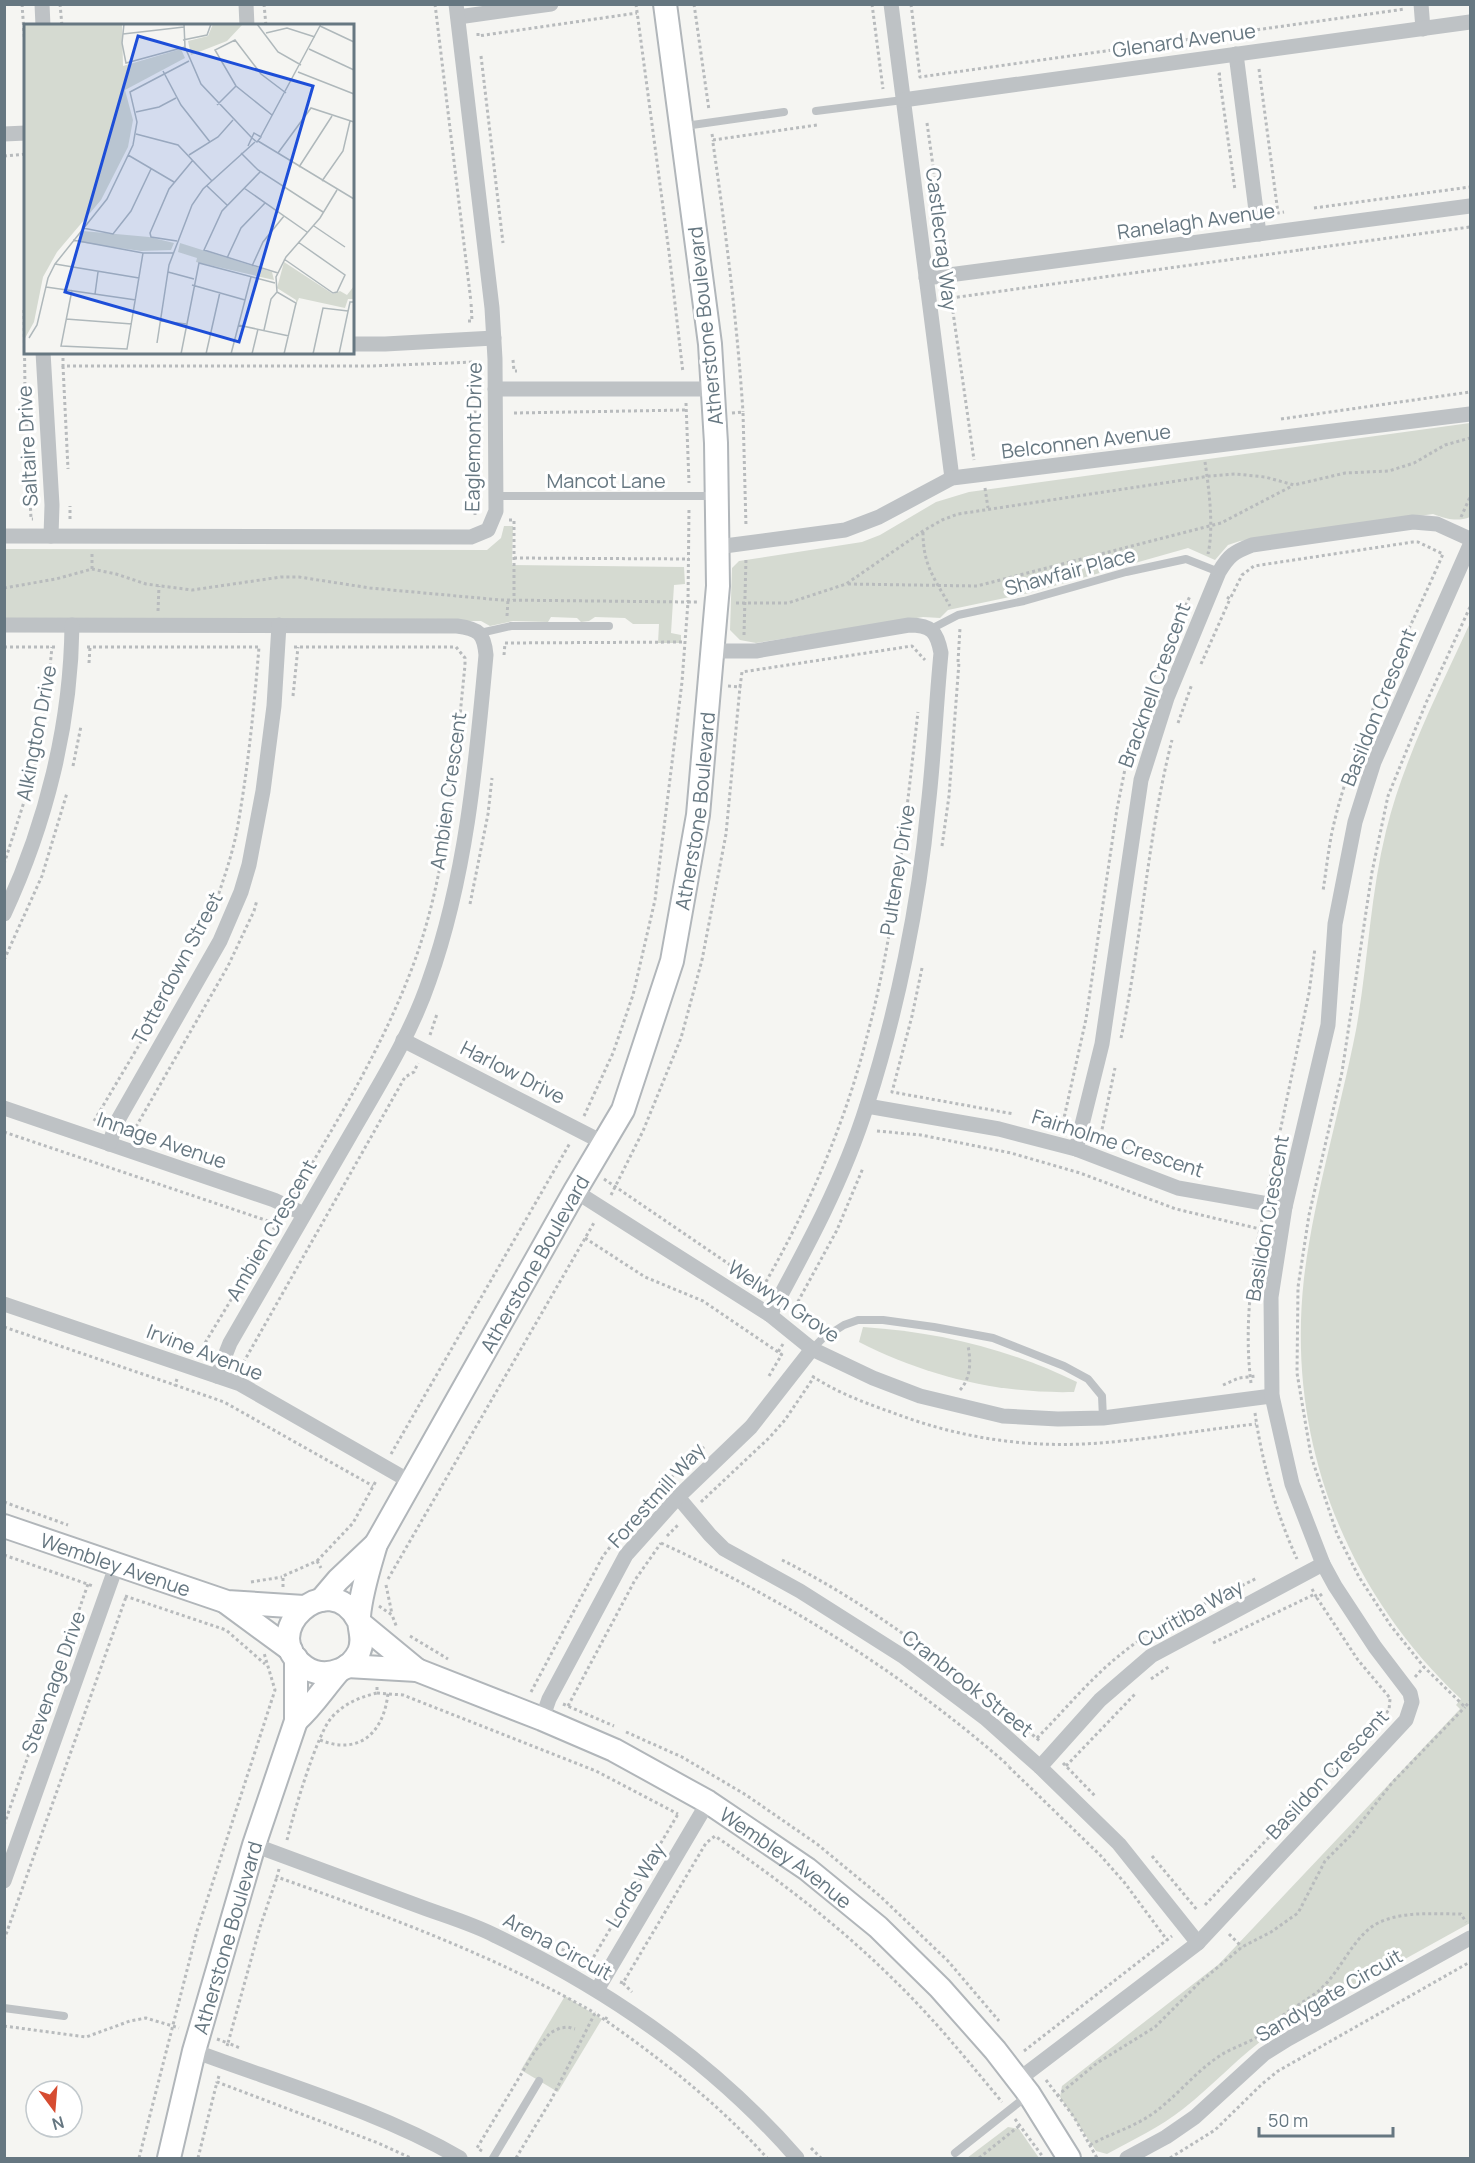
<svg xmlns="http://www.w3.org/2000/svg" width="1475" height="2163" viewBox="0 0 1475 2163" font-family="Manrope,sans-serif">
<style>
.green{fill:#d5dad1}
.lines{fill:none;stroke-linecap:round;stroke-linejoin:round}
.secondary-casing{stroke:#b1b6ba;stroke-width:26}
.path{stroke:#b8bbbd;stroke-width:3;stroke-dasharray:3 3;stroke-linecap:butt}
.lane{stroke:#bec2c5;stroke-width:8}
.street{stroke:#bec2c5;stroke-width:15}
.secondary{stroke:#fff;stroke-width:22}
.labels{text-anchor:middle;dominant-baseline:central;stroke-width:6;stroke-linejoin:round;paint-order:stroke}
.street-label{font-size:20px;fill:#667781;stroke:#fff}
.inset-road{fill:none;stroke:#afb8bb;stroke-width:1.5}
.view{fill:#1d4ed8;fill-opacity:0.15;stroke:#1d4ed8;stroke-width:3}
.inset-edge{fill:none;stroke:#667781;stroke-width:3}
</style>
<rect width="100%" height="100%" fill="#f5f5f2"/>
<!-- green -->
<g class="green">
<path d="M1470,423V517C1457,522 1447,519 1433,514L1240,541L1228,545L1215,560L1188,548L1029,593L948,610L940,618L923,617L756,643L740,640L730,630L732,568L739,561L862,542L880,535L936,502L969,492Z"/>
<path d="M504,526H513L512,565L684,567L685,584L674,585L671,633L681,635V643H658L659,624H633L625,618L595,617L589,621L581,622L577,618L551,617L548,622L513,621L490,626L481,621L5,620V549L487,550L501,538Z"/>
<path d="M1470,623V1923L1275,2031C1241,2054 1215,2084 1183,2109C1160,2127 1133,2140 1107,2154L1096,2151L1060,2097L1062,2086L1219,1964L1460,1709L1456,1705L1461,1699C1344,1589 1286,1438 1304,1278C1314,1196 1340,1112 1356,1030C1368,964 1370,896 1386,831C1404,758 1439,691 1470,623Z"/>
<path d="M863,1327C939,1332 1009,1349 1077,1382L1074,1392C998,1394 926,1376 859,1342Z"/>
<path d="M565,1996L602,2019L558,2092L521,2070Z"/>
<path d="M1008,2127L1019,2129L1039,2158H967Z"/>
</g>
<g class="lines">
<defs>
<g id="secondary">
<path id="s1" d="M4,1526L227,1602L304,1607"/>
<path d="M321,1600L338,1580L376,1544"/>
<path d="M227,1603L291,1650"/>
<path id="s2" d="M358,1620C329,1565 255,1633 305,1667C315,1674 328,1675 340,1670C348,1667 355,1660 359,1652C365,1638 358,1628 359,1616C361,1592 369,1568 376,1544L575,1191L623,1110L672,961L698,815L718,586L716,443L710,344L665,4"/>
<path d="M360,1623L417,1670"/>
<path id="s3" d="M347,1666L417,1670L542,1719L614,1750L708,1802L807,1869L878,1927L940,1988L995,2050L1029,2094L1069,2158"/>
<path d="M296,1721C313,1706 324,1688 339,1671"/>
<path id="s4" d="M169,2158L194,2051L254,1845L296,1721V1658"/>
</g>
</defs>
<!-- secondary casing -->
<use href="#secondary" class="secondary-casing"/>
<!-- path -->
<g class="path">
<path d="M22,4L26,61"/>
<path d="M60,4L62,26"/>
<path d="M264,4L266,26"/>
<path d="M435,4L471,302"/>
<path d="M636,4L669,252L683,373"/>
<path d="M694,4L709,110"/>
<path d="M872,4L883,89"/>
<path d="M911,4L920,77L1405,9"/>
<path d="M478,33V36L637,13"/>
<path d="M481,56L503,243"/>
<path d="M1259,69L1278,213L1284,212"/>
<path d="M1221,74H1219L1235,190"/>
<path d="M927,123L946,259"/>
<path d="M712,134L713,140L817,125"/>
<path d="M713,143C726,233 737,322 743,412"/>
<path d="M4,156L26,154"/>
<path d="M1314,208L1470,187"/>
<path d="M1300,250L1470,227"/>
<path d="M950,292L951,298L1300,250"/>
<path d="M952,305L974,460"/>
<path d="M24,310L25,390L31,519H33"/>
<path d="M468,321H472L471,302"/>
<path d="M63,352V366H371L475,362"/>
<path d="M513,360L514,371H517"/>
<path d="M475,362V517"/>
<path d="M63,366L68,469"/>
<path d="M686,403L689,483"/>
<path d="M514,413L686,410"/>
<path d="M732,413L743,412L746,527"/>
<path d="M1281,419L1470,392"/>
<path d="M1205,462C1209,489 1214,527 1208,554"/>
<path d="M985,488L988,508"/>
<path d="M1461,517L1470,497"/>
<path d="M70,519V506"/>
<path d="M509,520H514V600"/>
<path d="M923,532C923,565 934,578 950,606"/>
<path d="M514,558L689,559"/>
<path d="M92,569V551"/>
<path d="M848,584L977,586L1221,523L1292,486"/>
<path d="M4,588L56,579L92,569L116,574L146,584L192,590L281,577H299L370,588L501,600L688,602L689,508"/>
<path d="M1227,597L1230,599L1242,575L1254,566L1413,542H1418L1443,554C1404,644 1353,736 1332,832C1328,852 1326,872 1323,891"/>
<path d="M736,603H788L846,584L923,531L942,520L958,514L1210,476L1236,474L1265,477L1294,485L1345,473L1389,471L1414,463L1445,445L1470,438"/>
<path d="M1470,607L1426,703L1388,796L1372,872L1342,1072L1309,1215L1298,1287L1297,1373L1311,1456L1337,1534L1359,1577L1391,1626L1424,1667L1465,1707L1470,1701"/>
<path d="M158,611L159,586"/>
<path d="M507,616L508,600"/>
<path d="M744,635L746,558"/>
<path d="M505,643L684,642"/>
<path d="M4,647H57"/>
<path d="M87,647H261"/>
<path d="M294,647H456L465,658V665"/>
<path d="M504,655L505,643"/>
<path d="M958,662L960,628"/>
<path d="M89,663L90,647"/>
<path d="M1201,664L1230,599"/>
<path d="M728,686L740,687L742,672L912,646L925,660"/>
<path d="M293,696L298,647"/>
<path d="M1178,723L1192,684"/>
<path d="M73,766L81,726"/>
<path d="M942,846L949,796L959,662"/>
<path d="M4,864L34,771L46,706L52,647"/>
<path d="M470,904L488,814L492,778"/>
<path d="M209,922C219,892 231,861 237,830C248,769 254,708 259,647"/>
<path d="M4,960L42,876L67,793"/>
<path d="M922,968L912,1016L892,1092L1014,1114"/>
<path d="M171,990L205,931"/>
<path d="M430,1035L437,1014"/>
<path d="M1121,1038C1142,940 1147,838 1172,740"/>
<path d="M584,1116L613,1053L633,995L655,900L682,682L688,602H697"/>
<path d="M94,1121L142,1040"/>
<path d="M1063,1128L1062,1127L1086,1019L1117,809L1125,769L1133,734L1152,680L1190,596"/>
<path d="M877,1131L921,1135L1011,1153L1080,1173L1176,1209L1260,1229"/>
<path d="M4,1132L277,1224"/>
<path d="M133,1132L228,966L254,911L257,900"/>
<path d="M1098,1139H1100L1115,1068"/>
<path d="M1124,1148L1141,1154"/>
<path d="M604,1179L767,1290"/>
<path d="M1268,1189L1309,993L1315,948"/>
<path d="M294,1194C339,1118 385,1043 415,960C448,868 455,763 465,665"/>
<path d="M611,1195L643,1131L681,1038L702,960L726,834L740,687"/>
<path d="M585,1238L645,1277L703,1301L778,1352"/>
<path d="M763,1287C807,1210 844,1127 866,1040C895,933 905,822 918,712"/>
<path d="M792,1307L802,1318"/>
<path d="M795,1307L837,1230L863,1168"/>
<path d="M4,1327L175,1385"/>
<path d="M783,1344L778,1352L785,1357"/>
<path d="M199,1353L279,1220"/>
<path d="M239,1364L242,1365L405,1077L414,1072L418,1063"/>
<path d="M769,1376L782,1354"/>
<path d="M812,1376C836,1392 865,1403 891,1412C953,1436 1018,1447 1084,1444C1141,1441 1199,1430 1256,1424"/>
<path d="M177,1379L175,1385L224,1402L373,1486"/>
<path d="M1251,1383C1244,1329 1251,1272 1262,1219"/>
<path d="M1223,1385L1239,1378L1257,1376"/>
<path d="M960,1390C971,1378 971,1361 968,1346"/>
<path d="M1255,1413C1262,1462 1276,1513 1297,1559"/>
<path d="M391,1454L570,1143"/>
<path d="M4,1502L68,1525"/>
<path d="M701,1502L770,1437L785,1420L814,1377"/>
<path d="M667,1536L679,1524"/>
<path d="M661,1543C787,1601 904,1674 1009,1766"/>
<path d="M4,1555L93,1586"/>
<path d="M782,1560C838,1588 893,1625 943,1663"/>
<path d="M317,1561L353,1523L376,1481"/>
<path d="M388,1579L595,1221"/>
<path d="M251,1582L282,1577"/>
<path d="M386,1585L392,1614"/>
<path d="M283,1587V1576L317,1561L321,1568"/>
<path d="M1312,1589L1317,1598"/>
<path d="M1322,1594L1317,1598L1358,1660L1390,1698"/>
<path d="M125,1596L226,1630L265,1664"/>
<path d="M379,1606L392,1615L397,1628"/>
<path d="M410,1636L448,1659"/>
<path d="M1213,1643L1315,1594"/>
<path d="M1415,1677L1424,1667"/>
<path d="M1151,1679L1170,1666"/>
<path d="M377,1687V1693L403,1695L596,1771L678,1814"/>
<path d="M531,1692L603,1556L648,1499L706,1445"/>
<path d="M563,1704L614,1726"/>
<path d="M568,1706L635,1580L661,1543"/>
<path d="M1014,1719L1041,1742"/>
<path d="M626,1732L682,1757L746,1795L817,1844L880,1896L948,1961L999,2021"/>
<path d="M1037,1738C1066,1709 1092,1676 1125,1651C1164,1619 1213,1601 1257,1578"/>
<path d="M320,1740C360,1756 384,1732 388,1693"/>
<path d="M1063,1763L1096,1797"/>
<path d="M1066,1766L1135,1694"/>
<path d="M1009,1767L1100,1855L1124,1882L1167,1940"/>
<path d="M4,1825L88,1584"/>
<path d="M287,1840C293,1815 317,1733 332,1717C345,1703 360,1697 377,1693"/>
<path d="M1152,1856L1198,1911"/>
<path d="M279,1869L277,1877C385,1915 495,1956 595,2013"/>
<path d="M1205,1905L1389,1710L1390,1699L1392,1697"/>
<path d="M1229,1934L1242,1947"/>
<path d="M4,1940L126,1597"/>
<path d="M551,1944L590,1963"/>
<path d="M594,1966L590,1963L678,1814"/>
<path d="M620,1982L623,1983L706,1843L715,1836C779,1880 841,1927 896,1982C934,2019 968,2061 1002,2102"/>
<path d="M623,1983L632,1992"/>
<path d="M607,2017L605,2020C662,2060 720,2105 767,2158"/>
<path d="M4,2026L86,2037L130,2021L146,2018L179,2028"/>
<path d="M217,2039L228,2043L260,1927L277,1877"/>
<path d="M227,2046L228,2043L240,2048"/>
<path d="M1024,2051L1172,1936"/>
<path d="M219,2076L217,2082L378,2143L411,2158"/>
<path d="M1046,2080L1074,2117L1097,2158"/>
<path d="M1057,2096L1097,2063L1155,2027L1199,1983L1242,1947L1271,1932L1298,1913L1325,1861L1352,1834L1392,1783L1465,1707"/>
<path d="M1015,2119L1043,2157"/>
<path d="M1090,2145C1111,2133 1135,2127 1155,2112C1178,2095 1196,2071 1221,2055C1232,2048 1246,2044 1257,2037C1266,2031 1274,2023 1282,2016C1293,2008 1305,2001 1316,1993C1341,1974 1352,1935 1380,1922C1405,1911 1434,1914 1461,1914L1466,1922"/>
<path d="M811,2148L821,2158"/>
<path d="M482,2151L477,2148L535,2051L550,2033L560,2028L568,2027L575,2029"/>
<path d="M139,2158L197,1931L275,1690L264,1653"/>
<path d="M198,2158L217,2082"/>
<path d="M516,2158L551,2100L595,2013L605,2020"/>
<path d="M979,2158L1019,2126"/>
<path d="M1170,2158L1215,2130L1262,2084L1278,2071L1470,1962"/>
</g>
<!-- lane -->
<g class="lane">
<path d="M816,111L903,100"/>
<path d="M685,126L784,112"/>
<path d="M496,496H715"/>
<path d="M931,629L958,615L1024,601L1126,572L1186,559L1219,572"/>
<path d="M480,633L511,626H609"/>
<path d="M812,1349L822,1339L844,1325L858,1320H883L934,1327L993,1338L1064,1366L1088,1379L1102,1396L1103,1418"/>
<path d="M4,2008L64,2016"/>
<path d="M955,2153L1027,2096"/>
<path d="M493,2158L539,2081"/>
</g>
<!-- street -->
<g class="street">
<path d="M42,4L43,26"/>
<path d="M246,4L247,26"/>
<path d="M891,4L952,478"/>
<path d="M1421,4L1423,29"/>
<path d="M458,17L551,4"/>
<path d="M1236,54L1259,234"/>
<path d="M903,100L1470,22"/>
<path d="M4,134L26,133"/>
<path d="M926,278L1470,206"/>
<path d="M352,344H385L494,338"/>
<path d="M43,352L52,505L51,536"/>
<path d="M495,389H713"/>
<path d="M4,536L471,537L488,530L496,511L495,359L492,308L456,4"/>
<path d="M717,547L845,530L879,517L952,478L1470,414"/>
<path d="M4,625L457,626C479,629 484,633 486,655C476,765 466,877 429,981C410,1037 377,1088 348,1139C309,1207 269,1275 230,1343L217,1376"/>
<path d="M713,651H756L909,625C932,625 937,632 941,653C936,704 934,756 928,807C919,904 897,1012 867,1105C844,1179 807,1247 770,1315"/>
<path d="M4,914C46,824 71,724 72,625"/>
<path d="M403,1040L604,1143"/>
<path d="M867,1106L999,1129L1076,1149L1178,1188L1285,1207"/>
<path d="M4,1108L274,1200L304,1214"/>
<path d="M109,1144L118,1120L220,941L241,892L249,865L263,791L274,706L279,625"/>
<path d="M1076,1149L1102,1044L1141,780L1167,698L1219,572C1229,555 1234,552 1252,545L1413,522L1437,524L1470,539"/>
<path d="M575,1191L770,1315L812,1349L873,1378L920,1396L1003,1416L1058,1419L1103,1418L1272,1396"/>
<path d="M4,1304L240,1384L411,1482"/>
<path d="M678,1497L710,1535L724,1549L800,1591L904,1657L985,1718L1040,1767L1119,1844L1198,1943"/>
<path d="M542,1719L549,1699L626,1555L678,1497L751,1427L812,1349"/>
<path d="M1040,1767L1100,1700L1151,1656L1323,1564"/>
<path d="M254,1845C308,1865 362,1885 416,1905C442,1915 471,1923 496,1936C609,1990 715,2064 797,2158"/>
<path d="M4,1881L117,1564"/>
<path d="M597,1990L708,1802"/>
<path d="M194,2051C283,2084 378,2111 460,2158"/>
<path d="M1018,2080L1198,1943L1406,1720L1412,1702L1410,1693L1375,1647L1335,1586L1323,1564L1292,1484L1272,1396L1271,1297L1285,1207L1328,1025L1335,924L1355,822L1374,762L1470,545"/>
<path d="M1127,2158L1166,2137L1195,2117L1264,2054L1288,2039L1470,1938"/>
</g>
<!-- secondary -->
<use href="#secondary" class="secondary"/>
</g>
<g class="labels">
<!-- street labels -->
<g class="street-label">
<text transform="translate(1184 40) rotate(-8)">Glenard Avenue</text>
<text transform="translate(1196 221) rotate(-8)">Ranelagh Avenue</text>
<text transform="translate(942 239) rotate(83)">Castlecrag Way</text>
<text transform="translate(705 326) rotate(-96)">Atherstone Boulevard</text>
<text transform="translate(473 437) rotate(-89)">Eaglemont Drive</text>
<text transform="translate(1086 441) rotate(-7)">Belconnen Avenue</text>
<text transform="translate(27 446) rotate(-93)">Saltaire Drive</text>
<text x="606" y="480">Mancot Lane</text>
<text transform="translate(1070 571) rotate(-15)">Shawfair Place</text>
<text transform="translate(1154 685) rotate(-70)">Bracknell Crescent</text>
<text transform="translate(1378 707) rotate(-68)">Basildon Crescent</text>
<text transform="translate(36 733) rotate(-79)">Alkington Drive</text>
<text transform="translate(448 791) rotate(-82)">Ambien Crescent</text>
<text stroke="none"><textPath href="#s2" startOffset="1116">Atherstone Boulevard</textPath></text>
<text transform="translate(897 870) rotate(-81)">Pulteney Drive</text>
<text transform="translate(177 968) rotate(-62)">Totterdown Street</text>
<text transform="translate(513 1072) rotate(27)">Harlow Drive</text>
<text transform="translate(162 1140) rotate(19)">Innage Avenue</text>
<text transform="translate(1118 1143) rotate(18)">Fairholme Crescent</text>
<text transform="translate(1267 1218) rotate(-80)">Basildon Crescent</text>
<text transform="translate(271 1230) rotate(-60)">Ambien Crescent</text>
<text stroke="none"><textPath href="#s2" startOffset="630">Atherstone Boulevard</textPath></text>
<text transform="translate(784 1301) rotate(34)">Welwyn Grove</text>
<text transform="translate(205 1352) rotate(21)">Irvine Avenue</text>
<text transform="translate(656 1495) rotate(-48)">Forestmill Way</text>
<text stroke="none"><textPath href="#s1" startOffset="118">Wembley Avenue</textPath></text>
<text transform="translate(1190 1613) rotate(-29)">Curitiba Way</text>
<text transform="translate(53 1682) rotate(-70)">Stevenage Drive</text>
<text transform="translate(968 1683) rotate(38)">Cranbrook Street</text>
<text transform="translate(1327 1774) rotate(-47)">Basildon Crescent</text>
<text stroke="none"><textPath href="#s3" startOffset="486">Wembley Avenue</textPath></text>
<text transform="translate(635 1885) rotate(-59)">Lords Way</text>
<text stroke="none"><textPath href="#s4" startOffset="228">Atherstone Boulevard</textPath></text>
<text transform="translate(558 1946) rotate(28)">Arena Circuit</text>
<text transform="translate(1329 1995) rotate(-30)">Sandygate Circuit</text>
</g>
</g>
<!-- overview -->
<g transform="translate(24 24)">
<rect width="330" height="330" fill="#f5f5f2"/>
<path d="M0,0H98L99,42L157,25L161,34L101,66L109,96L104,123L77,176L33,228L19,253L10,298L0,316ZM189,0H219L203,17L167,31L164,17L184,12ZM59,207L125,213L150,219L147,226L117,227L54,218ZM156,219L248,248L250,256L172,238L173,234L154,228ZM260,238L309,270L316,267L323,271L330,262V275H324L321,284L275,274L272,281V276L253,264Z" fill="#d5dad1"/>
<path class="inset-road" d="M100,0L98,19L102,39L161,23M160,0L161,23L177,60L228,114M233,0L254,28L277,41M296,2L330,18M242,9L263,4L291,13M99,10L160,3M159,16L183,11L187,0M285,25L330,46M139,47L157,81L186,118M274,48L330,70M193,81L212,62M112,88L135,83L152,74M248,91L212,62L191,26L211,16L237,50L262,69M112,110L154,121L188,157M237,112L297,0M234,117L330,175M224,122L230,109L237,113L233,118L228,114M217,129L234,146L299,188M254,129L287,84L330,98M104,131L150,158M165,131L194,113L209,96M275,143L308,92M236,148L198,187L180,226L254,249M298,157L319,127L326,97M183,162L203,181M220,164L283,208M290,202L321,223M59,204L89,210L107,187L127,145M49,216L119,229H149M153,217L127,213L126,209L145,165L169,136M203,234L217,204L241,179M260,235L309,269L313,268L321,251L274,218M31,240L115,254M228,242L239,218L260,192M144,248L170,255M168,261L221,276M22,263L112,276M48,266L37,322L103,325L119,229M71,270L74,248M42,295L108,300M137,297L162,300M214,301L265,312M240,306L247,275L253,268M5,314L13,301L24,254L31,240L83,175L109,121L113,98L106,68L165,37M133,319L145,241L168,181L179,165L231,118M157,330L175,239L251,259M182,330L196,268M207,330L227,253M228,330L234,305M260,330L272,279L253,268L252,253L262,233L296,194L313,166M289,330L299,284L324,287M315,330L326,278H330"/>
<path class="view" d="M114,12L289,62L215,318L41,268Z"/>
<rect width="330" height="330" class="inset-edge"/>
</g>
<!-- border -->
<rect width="1475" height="2163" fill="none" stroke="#667781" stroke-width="12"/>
<!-- north arrow -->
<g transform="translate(54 2109) rotate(164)"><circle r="28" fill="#ffffff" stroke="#c2c9cd" stroke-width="1.5"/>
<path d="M0-4.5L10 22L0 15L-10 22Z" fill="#d64c31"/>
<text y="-9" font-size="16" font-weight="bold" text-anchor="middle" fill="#667781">N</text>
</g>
<!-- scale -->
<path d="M1259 2127v9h134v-9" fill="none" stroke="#667781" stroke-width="3"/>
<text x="1268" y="2127" font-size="18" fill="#667781" stroke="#ffffff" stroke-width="4.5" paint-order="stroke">50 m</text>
</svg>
